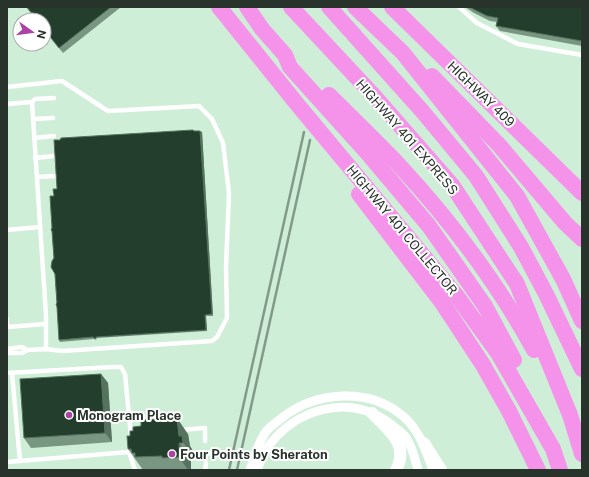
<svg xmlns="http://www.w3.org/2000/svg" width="589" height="477" viewBox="0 0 589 477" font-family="'Public Sans',sans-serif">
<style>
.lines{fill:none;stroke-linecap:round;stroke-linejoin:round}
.service{stroke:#fff;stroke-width:4.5}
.minor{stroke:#fff;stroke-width:9}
.secondary{stroke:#fff;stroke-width:12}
.motorway{stroke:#f593ea;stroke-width:16}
.rail{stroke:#839a89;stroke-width:2.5}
.wall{fill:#789682}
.shaded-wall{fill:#56735f}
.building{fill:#233e2c;stroke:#56735f}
.poi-dot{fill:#ac42a3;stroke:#fff;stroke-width:1.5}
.labels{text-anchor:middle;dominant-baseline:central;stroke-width:4;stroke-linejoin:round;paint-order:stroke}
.street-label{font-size:13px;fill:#28342b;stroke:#fff}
.poi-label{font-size:13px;font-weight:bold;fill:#28342b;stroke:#fff;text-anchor:start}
</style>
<rect width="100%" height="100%" fill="#ceeed7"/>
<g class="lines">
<!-- service -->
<g class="service">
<path d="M459,7L477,23L518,44L582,55"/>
<path d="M7,87L62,81L108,111L199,106L212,119L223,143L229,193L226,267L227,318L217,337L212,341L62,351L46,349L27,350"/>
<path d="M32,102L35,99L54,98"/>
<path d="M7,104L32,102L46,316V349"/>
<path d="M33,119L53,118"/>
<path d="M34,138L54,136"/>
<path d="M35,158L54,156"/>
<path d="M37,177L55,176"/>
<path d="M7,230L40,227"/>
<path d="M7,319V327L46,324"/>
<path d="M7,349L22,347L27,350L22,353H7"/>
<path d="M7,373L112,367H121L125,374L131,437"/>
<path d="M12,373L20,461"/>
<path d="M180,430L205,428V441"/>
<path d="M129,452L135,470"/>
<path d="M7,462L129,452L130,446"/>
<path d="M205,470L206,463"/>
</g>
<!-- minor -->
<g class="minor">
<path d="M250,470C254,458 258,444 265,433C269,427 277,422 283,417C317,391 370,387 404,417C420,431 426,451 433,470"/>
<path d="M257,470C260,463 262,454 267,448C295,409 348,393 388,422C393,426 400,431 405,436C412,445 415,459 418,470"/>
</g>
<!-- secondary -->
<g class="secondary">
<path d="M372,413C388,430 410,444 396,470"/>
<path d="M424,443L441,470"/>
</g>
<!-- motorway -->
<g class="motorway">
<path d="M219,7L297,104L456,295L498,353L553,449L560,470"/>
<path d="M247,7L262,29L285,55L290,67L370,156L429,226L485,306L514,360"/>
<path d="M291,7L375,97L452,185L517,284L570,415L582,454"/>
<path d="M329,7L423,112L476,176L521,247L546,294L582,369"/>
<path d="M355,7L403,53L517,196L563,279L582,321"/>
<path d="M392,7L582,193"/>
<path d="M432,76L499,145L565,223L582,239"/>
<path d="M329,95C352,118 375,140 398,164C450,220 497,282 534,350"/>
<path d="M359,194L443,304L483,365L509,411L538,470"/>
</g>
<!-- rail -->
<g class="rail">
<path d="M229,470L304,132"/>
<path d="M237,470L310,140"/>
</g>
</g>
<!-- wall -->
<g class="wall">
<path d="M26,7H121L63,53L44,30V20H36Z"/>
<path d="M465,7H582V46L500,31L496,26L497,22L490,21L474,13Z"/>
<path d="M194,131L202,132L213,316H206L207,331L97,338L96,340L94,339L60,342L59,340L52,232L51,230L52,228L54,196L57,189Z"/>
<path d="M101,374L108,383L112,442L31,448L24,438Z"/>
<path d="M188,434L190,446L194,453V459H191V470H143L128,449L130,436Z"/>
</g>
<!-- shaded-wall -->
<g class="shaded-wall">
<path d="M200,131L202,132L213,316L212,314Z"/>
<path d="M205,315L206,316L207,331L206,330Z"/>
<path d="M101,374L108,383L112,442L105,433Z"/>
<path d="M177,418L188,434L190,446L194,453V459L179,436Z"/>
<path d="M179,443L191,459V470H188L179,457Z"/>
</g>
<!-- building -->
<g class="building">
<path d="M27,7H111L59,48L44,29V20H37Z"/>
<path d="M469,7H582V41L496,26L498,18L487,16Z"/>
<path d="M193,130L194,131H200L212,314L205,315L206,330L96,337L95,339L93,337L59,340L57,307L56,304L57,303L55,274L51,267L52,261L54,258L52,231L51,230L52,228L50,196H54L53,189H57L54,140H60L61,138Z"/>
<path d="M101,374L105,433L24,438L20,379Z"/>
<path d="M177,418L179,436H182L183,443H179V457L162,458V456L135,457V453H132L131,449H128L127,436H130V431H133V427L141,426V420Z"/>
</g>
<!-- markers -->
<g class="poi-dot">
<circle cx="69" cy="415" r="4"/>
<circle cx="172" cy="454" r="4"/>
</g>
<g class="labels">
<!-- street labels -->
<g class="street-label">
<text transform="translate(481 94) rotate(44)">HIGHWAY 409</text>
<text transform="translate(407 137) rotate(49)">HIGHWAY 401 EXPRESS</text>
<text transform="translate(402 230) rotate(50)">HIGHWAY 401 COLLECTOR</text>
</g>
<!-- poi labels -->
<g class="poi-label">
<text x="77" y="415">Monogram Place</text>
<text x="180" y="454">Four Points by Sheraton</text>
</g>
</g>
<!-- border -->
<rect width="589" height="477" fill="none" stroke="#28342b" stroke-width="16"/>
<!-- north arrow -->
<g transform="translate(32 32) rotate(104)"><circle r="19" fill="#ffffff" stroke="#a9aeaa"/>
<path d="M0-3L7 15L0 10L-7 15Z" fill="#ac42a3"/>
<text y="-6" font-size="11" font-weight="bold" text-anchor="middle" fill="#28342b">N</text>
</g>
</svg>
